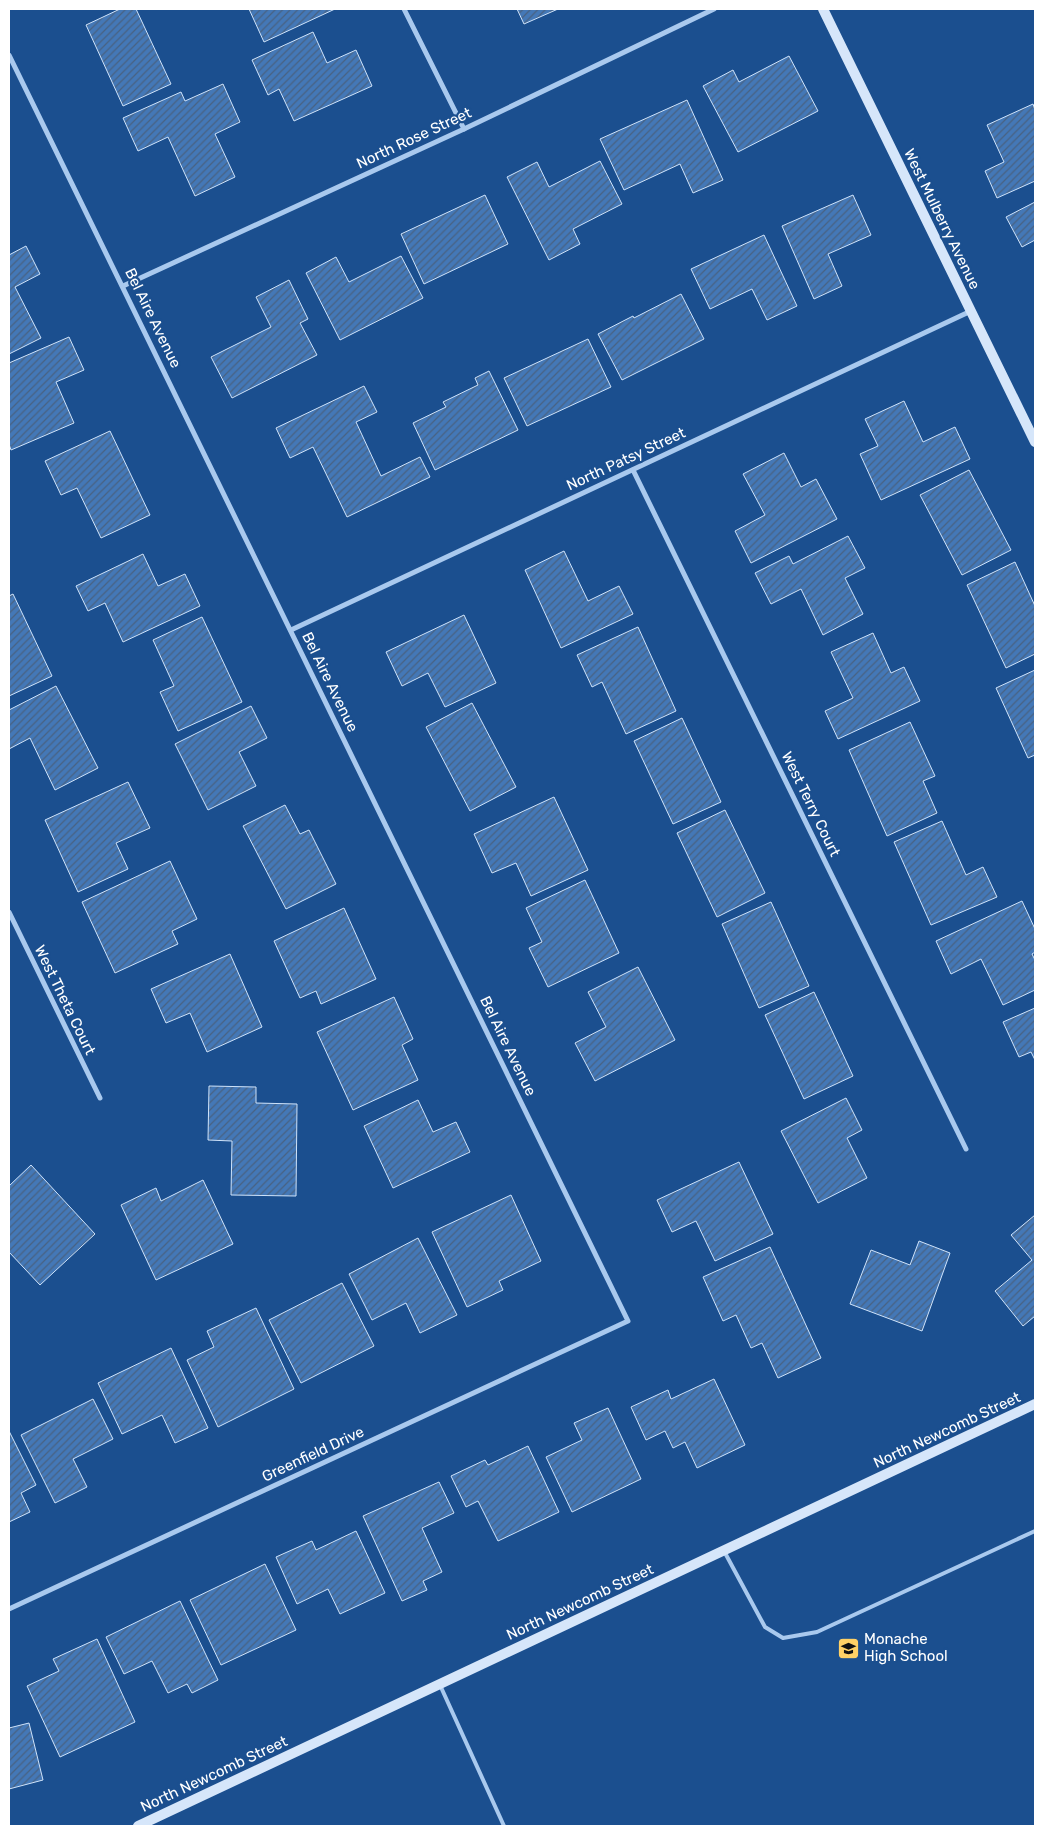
<svg xmlns="http://www.w3.org/2000/svg" width="1044" height="1835" viewBox="0 0 1044 1835" font-family="Rubik,sans-serif">
<style>
.building{fill:url(#building-hatch);stroke:#cfe3fa}
.lines{fill:none;stroke-linecap:round;stroke-linejoin:round}
.lane{stroke:#a9c9ee;stroke-width:4}
.street{stroke:#a9c9ee;stroke-width:5}
.secondary{stroke:#d6e6fa;stroke-width:10}
.labels{text-anchor:middle;dominant-baseline:central;stroke-width:4.5;stroke-linejoin:round;paint-order:stroke}
.street-label{font-size:15px;fill:#fff;stroke:#1b4f8f}
.poi-label{font-size:15px;fill:#fff;stroke:#1b4f8f;text-anchor:start}
</style>
<defs>
<pattern id="building-hatch" width="6" height="6" patternUnits="userSpaceOnUse" patternTransform="scale(1.25)"><rect width="6" height="6" fill="#4478b7"/><path d="M-1 1l2-2M0 6l6-6M5 7l2-2" fill="none" stroke="#486282"/></pattern>
</defs>
<rect width="100%" height="100%" fill="#1b4f8f"/>
<!-- building -->
<g class="building">
<path d="M120,9H136L171,84L123,106L86,25Z"/>
<path d="M249,9H335L264,42Z"/>
<path d="M517,9H558L524,24Z"/>
<path d="M313,32L327,63L356,50L372,86L294,121L279,89L268,95L252,60Z"/>
<path d="M789,56L818,111L738,152L703,86L733,70L739,82Z"/>
<path d="M223,84L240,122L215,134L235,177L195,196L168,137L138,151L123,118L181,92L185,101Z"/>
<path d="M687,100L723,180L693,193L680,164L624,190L600,139Z"/>
<path d="M1033,104L1035,110V181L997,198L985,171L1004,162L987,125Z"/>
<path d="M600,161L622,204L573,229L580,244L549,260L507,177L537,162L549,187Z"/>
<path d="M485,195L508,244L424,284L401,234Z"/>
<path d="M853,195L871,235L828,254L842,286L814,299L782,226Z"/>
<path d="M1035,202V240L1022,247L1006,217Z"/>
<path d="M764,235L797,306L767,320L752,289L710,309L691,269Z"/>
<path d="M26,246L40,274L15,287L41,338L9,354V255Z"/>
<path d="M401,256L423,298L340,340L306,273L336,257L349,282Z"/>
<path d="M289,280L308,319L300,323L317,355L232,398L211,357L271,327L256,297Z"/>
<path d="M681,294L704,339L622,380L598,334L633,316L634,318Z"/>
<path d="M69,337L84,370L56,382L74,423L11,450L9,444V363Z"/>
<path d="M588,339L611,387L527,426L504,378Z"/>
<path d="M489,371L518,430L435,470L413,423L446,407L443,402L478,385L475,378Z"/>
<path d="M364,386L377,412L356,422L381,476L420,457L430,477L347,517L313,447L290,458L276,428Z"/>
<path d="M904,401L923,442L955,427L970,459L881,500L860,454L878,446L865,419Z"/>
<path d="M110,431L150,515L101,538L77,488L61,495L45,461Z"/>
<path d="M784,453L801,487L816,479L837,519L751,563L735,531L765,515L743,474Z"/>
<path d="M969,470L1011,550L962,575L920,495Z"/>
<path d="M848,536L865,568L845,578L863,614L823,635L801,589L771,604L755,573L789,556L793,564Z"/>
<path d="M564,551L588,601L619,586L633,614L561,648L525,570Z"/>
<path d="M143,554L158,586L185,574L200,606L123,642L105,603L88,611L76,586Z"/>
<path d="M1015,562L1035,606V654L1006,668L967,585Z"/>
<path d="M13,594L52,676L9,696V596Z"/>
<path d="M464,615L496,683L445,707L428,673L402,686L386,652Z"/>
<path d="M202,617L242,702L178,731L160,692L174,686L153,640Z"/>
<path d="M638,627L676,711L626,734L602,682L592,687L577,655Z"/>
<path d="M873,633L891,673L904,667L920,701L838,739L825,711L853,698L831,652Z"/>
<path d="M1035,670V755L1028,758L996,688Z"/>
<path d="M56,686L98,768L55,790L30,738L9,749V710Z"/>
<path d="M472,703L516,787L470,811L426,727Z"/>
<path d="M251,706L267,738L239,752L256,786L208,810L175,744Z"/>
<path d="M682,718L721,802L673,824L634,741Z"/>
<path d="M910,722L935,776L923,781L937,813L887,836L849,750Z"/>
<path d="M128,782L150,828L116,843L128,869L78,892L45,820Z"/>
<path d="M554,797L588,870L531,896L516,863L492,873L474,834Z"/>
<path d="M285,805L300,834L309,830L336,884L286,909L243,826Z"/>
<path d="M725,810L765,893L717,917L677,833Z"/>
<path d="M942,821L966,875L983,867L997,897L931,925L894,842Z"/>
<path d="M170,861L197,919L172,931L178,944L115,973L82,902Z"/>
<path d="M585,880L619,953L548,987L529,948L542,942L526,908Z"/>
<path d="M1022,901L1035,929V952L1032,954L1035,960V990L1003,1005L981,959L951,974L936,941Z"/>
<path d="M771,902L809,986L759,1008L722,924Z"/>
<path d="M344,908L376,979L321,1004L316,991L300,998L274,941Z"/>
<path d="M230,954L262,1027L207,1052L190,1013L166,1023L151,989Z"/>
<path d="M638,967L675,1040L595,1081L575,1043L606,1027L588,992Z"/>
<path d="M814,992L853,1076L804,1099L765,1015Z"/>
<path d="M394,997L413,1039L402,1045L418,1080L353,1110L317,1032Z"/>
<path d="M1035,1008V1060L1031,1052L1019,1057L1003,1022Z"/>
<path d="M209,1086L256,1087V1103L297,1104L296,1196L231,1195L232,1141L208,1140Z"/>
<path d="M846,1098L862,1130L847,1138L867,1178L818,1203L781,1131Z"/>
<path d="M418,1100L433,1132L456,1122L470,1152L393,1188L364,1126Z"/>
<path d="M739,1162L773,1234L715,1261L696,1221L672,1232L657,1200Z"/>
<path d="M31,1165L95,1234L40,1285L9,1252V1186Z"/>
<path d="M203,1180L233,1244L156,1280L121,1205L156,1188L161,1201Z"/>
<path d="M511,1195L541,1261L499,1281L503,1290L467,1307L432,1232Z"/>
<path d="M1035,1215V1316L1023,1326L995,1291L1032,1260L1011,1235Z"/>
<path d="M418,1238L457,1315L420,1333L406,1303L372,1320L349,1274Z"/>
<path d="M919,1241L950,1253L922,1331L850,1304L871,1250L910,1265Z"/>
<path d="M770,1247L821,1358L778,1378L762,1343L751,1348L736,1315L723,1321L703,1277Z"/>
<path d="M342,1283L374,1346L301,1383L269,1320Z"/>
<path d="M256,1308L294,1389L218,1427L187,1360L214,1347L207,1331Z"/>
<path d="M171,1348L208,1428L175,1443L162,1415L122,1434L98,1383Z"/>
<path d="M714,1379L745,1445L697,1468L685,1442L673,1448L665,1431L646,1440L631,1407L668,1390L671,1399Z"/>
<path d="M93,1399L113,1439L73,1459L87,1487L55,1503L21,1435Z"/>
<path d="M608,1408L641,1479L572,1512L546,1457L582,1440L574,1423Z"/>
<path d="M9,1431L36,1485L21,1493L30,1512L9,1522Z"/>
<path d="M528,1446L559,1512L498,1541L478,1501L466,1507L451,1476L485,1460L488,1465Z"/>
<path d="M439,1482L454,1513L422,1528L442,1572L423,1581L427,1590L402,1601L363,1516Z"/>
<path d="M356,1531L385,1593L340,1614L328,1589L297,1604L276,1557L312,1541L316,1550Z"/>
<path d="M265,1564L296,1630L221,1665L190,1600Z"/>
<path d="M180,1601L218,1680L192,1693L187,1684L168,1693L152,1661L124,1674L106,1637Z"/>
<path d="M97,1639L135,1722L60,1757L27,1686L59,1671L53,1659Z"/>
<path d="M29,1723L43,1780L9,1789V1728Z"/>
</g>
<g class="lines">
<!-- lane -->
<g class="lane">
<path d="M724,1551L765,1627L783,1638L817,1632L1035,1531"/>
<path d="M440,1685L504,1826"/>
</g>
<!-- street -->
<g class="street">
<path d="M404,9L464,129"/>
<path d="M9,55L628,1321L9,1609"/>
<path d="M123,286L464,129L714,9"/>
<path d="M633,470L966,1149"/>
<path d="M291,630L971,311"/>
<path d="M9,912L100,1098"/>
</g>
<!-- secondary -->
<g class="secondary">
<path d="M823,9L1035,442"/>
<path d="M138,1826L1035,1404"/>
</g>
</g>
<!-- icons -->
<defs>
<symbol id="school-square" viewBox="-11 -11 22 22"><rect x="-9" y="-9" width="18" height="18" rx="4" fill="#ffd166" stroke="#1b4f8f"/><path d="M0-5L7-2L0 1L-7-2ZM-4 1L0 2.5L4 1V4Q0 6-4 4Z" fill="#111"/></symbol>
</defs>
<g fill-rule="evenodd">
<use href="#school-square" x="836" y="1636" width="25" height="25"/>
</g>
<g class="labels">
<!-- street labels -->
<g class="street-label">
<text transform="translate(414 138) rotate(-25)">North Rose Street</text>
<text transform="translate(942 219) rotate(64)">West Mulberry Avenue</text>
<text transform="translate(153 318) rotate(64)">Bel Aire Avenue</text>
<text transform="translate(626 459) rotate(-25)">North Patsy Street</text>
<text transform="translate(330 682) rotate(64)">Bel Aire Avenue</text>
<text transform="translate(811 804) rotate(64)">West Terry Court</text>
<text transform="translate(65 1000) rotate(64)">West Theta Court</text>
<text transform="translate(508 1046) rotate(64)">Bel Aire Avenue</text>
<text transform="translate(947 1430) rotate(-25)">North Newcomb Street</text>
<text transform="translate(313 1454) rotate(-25)">Greenfield Drive</text>
<text transform="translate(580 1602) rotate(-25)">North Newcomb Street</text>
<text transform="translate(214 1774) rotate(-25)">North Newcomb Street</text>
</g>
<!-- poi labels -->
<g class="poi-label">
<text x="864" y="1639">Monache<tspan x="864" dy="17">High School</tspan></text>
</g>
</g>
<!-- border -->
<rect width="1044" height="1835" fill="none" stroke="#ffffff" stroke-width="20"/>
</svg>
